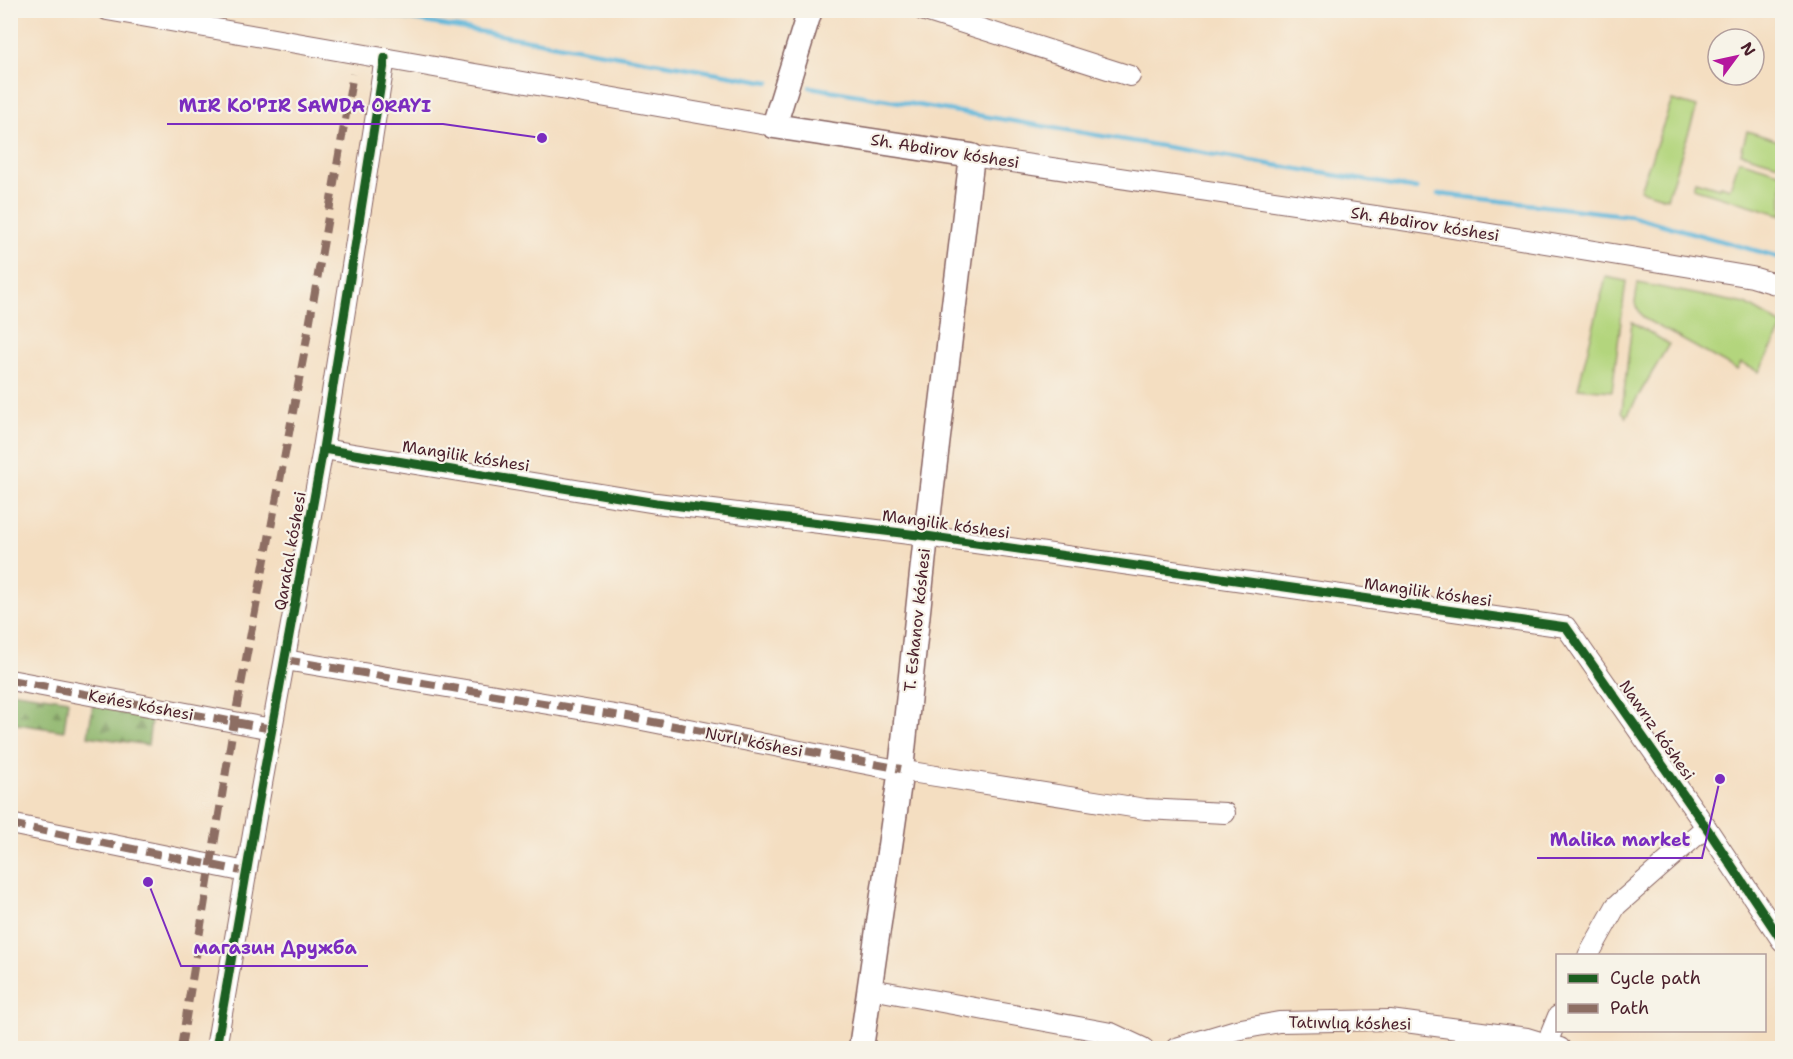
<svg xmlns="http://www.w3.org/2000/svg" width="1793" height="1059" viewBox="0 0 1793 1059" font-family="'Shantell Sans',sans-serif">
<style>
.grass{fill:#b3d57d;stroke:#7e7a54;stroke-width:1.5}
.forest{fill:url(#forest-firs);stroke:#6c6a4c;stroke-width:1.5}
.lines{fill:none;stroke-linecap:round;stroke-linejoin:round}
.stream{stroke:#5cb6da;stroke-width:4.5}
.minor-casing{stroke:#866260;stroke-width:22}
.major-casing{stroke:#866260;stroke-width:27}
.minor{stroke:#fff;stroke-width:20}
.major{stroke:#fff;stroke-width:24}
.quiet{stroke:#8d6e63;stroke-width:8;stroke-dasharray:15 8;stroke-linecap:butt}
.cycleway-casing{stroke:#f7f3e8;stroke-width:13}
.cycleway{stroke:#1b5e20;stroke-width:9}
.labels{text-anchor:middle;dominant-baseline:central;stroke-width:4.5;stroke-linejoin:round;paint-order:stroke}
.street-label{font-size:16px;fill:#4a1f2b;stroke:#f7f3e8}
.leader{fill:none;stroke:#7b2cbf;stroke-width:2}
.callout-dot{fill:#7b2cbf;stroke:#f7f3e8;stroke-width:2}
.callout-label{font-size:18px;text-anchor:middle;font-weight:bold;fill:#7b2cbf;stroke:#f7f3e8;stroke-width:4.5;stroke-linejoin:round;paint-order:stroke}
</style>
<defs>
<pattern id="forest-firs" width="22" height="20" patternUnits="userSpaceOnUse" patternTransform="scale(1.5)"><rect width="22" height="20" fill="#8eb66c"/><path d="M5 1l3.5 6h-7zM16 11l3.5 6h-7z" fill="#769359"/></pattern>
</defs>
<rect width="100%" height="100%" fill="#f7f3e8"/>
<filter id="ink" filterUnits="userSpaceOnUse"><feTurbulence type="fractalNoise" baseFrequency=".0167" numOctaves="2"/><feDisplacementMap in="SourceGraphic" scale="12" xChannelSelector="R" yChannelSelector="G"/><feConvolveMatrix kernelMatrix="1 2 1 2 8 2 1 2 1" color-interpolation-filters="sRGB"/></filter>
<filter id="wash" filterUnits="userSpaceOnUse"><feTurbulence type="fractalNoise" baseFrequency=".008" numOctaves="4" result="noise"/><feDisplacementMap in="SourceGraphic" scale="24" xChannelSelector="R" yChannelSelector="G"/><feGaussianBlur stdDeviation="1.35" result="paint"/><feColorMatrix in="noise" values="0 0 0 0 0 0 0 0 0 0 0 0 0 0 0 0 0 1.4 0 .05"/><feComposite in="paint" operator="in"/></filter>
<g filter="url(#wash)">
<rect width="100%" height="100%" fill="#f4dec1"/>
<!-- grass -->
<g class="grass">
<path d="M1672,100L1697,107L1667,198L1640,190Z"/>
<path d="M1747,131L1782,142V165L1741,153Z"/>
<path d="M1739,160L1782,173V215L1693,188L1695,181L1719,188L1720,185L1730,188Z"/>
<path d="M1606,277L1626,281L1612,391L1578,388Z"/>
<path d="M1638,283L1746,304L1782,325V328L1759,372L1741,363L1737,370L1643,318L1635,303Z"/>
<path d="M1632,322L1669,344L1626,417L1622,411Z"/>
</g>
<!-- forest -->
<g class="forest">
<path d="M10,691L68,700L64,731L11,723Z"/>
<path d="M93,704L152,713L148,745L88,736Z"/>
</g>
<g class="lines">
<!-- stream -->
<g class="stream">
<path d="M356,10L769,82"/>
<path d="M810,87L1417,189"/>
<path d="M1439,194L1632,216L1782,258"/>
</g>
</g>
</g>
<g filter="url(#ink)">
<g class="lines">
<defs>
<g id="minor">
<path d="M107,10L774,126"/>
<path d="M922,10L1130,76"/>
<path d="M972,156L1429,224L1752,277L1782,286"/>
<path d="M323,449L656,503L926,536L1566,627L1706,827L1782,941"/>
<path d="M285,660L627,717L892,769L1145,809L1225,813"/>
<path d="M10,680L272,729"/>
<path d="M10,824L246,872"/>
<path d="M1588,956L1616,906L1706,827"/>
<path d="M871,989L1111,1033L1143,1048"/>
<path d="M216,1048L257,811L323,449L385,58"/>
<path d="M1176,1048L1236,1030L1279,1022L1390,1020L1527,1038L1560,1048"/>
<path d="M1545,1048L1558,1016"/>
</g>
<path id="major" d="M810,10L774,126L972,156L926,536L901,769L861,1048"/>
</defs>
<!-- minor casing -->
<use href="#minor" class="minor-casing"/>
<!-- major casing -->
<use href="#major" class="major-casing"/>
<!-- minor -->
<use href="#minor" class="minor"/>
<!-- major -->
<use href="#major" class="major"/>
<!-- quiet -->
<g class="quiet">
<path d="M285,660L627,717L901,769"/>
<path d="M10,680L272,729"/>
<path d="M10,824L246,872"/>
<path d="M181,1048L234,722L305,349L353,74"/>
</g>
<defs>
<g id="cycleway">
<path d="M323,449L656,503L926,536L1566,627L1706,827L1782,941"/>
<path d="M216,1048L257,811L323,449L385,58"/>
</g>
</defs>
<!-- cycleway casing -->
<use href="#cycleway" class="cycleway-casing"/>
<!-- cycleway -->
<use href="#cycleway" class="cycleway"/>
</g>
</g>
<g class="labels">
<!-- street labels -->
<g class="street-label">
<text transform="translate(945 151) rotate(9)">Sh. Abdirov kóshesi</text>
<text transform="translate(1425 224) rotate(9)">Sh. Abdirov kóshesi</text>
<text transform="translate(466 456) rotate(9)">Mangilik kóshesi</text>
<text transform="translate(946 524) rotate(8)">Mangilik kóshesi</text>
<text transform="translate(290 551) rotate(-80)">Qaratal kóshesi</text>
<text transform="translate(1428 592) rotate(8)">Mangilik kóshesi</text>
<text transform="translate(917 620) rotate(-84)">T. Eshanov kóshesi</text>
<text transform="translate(141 705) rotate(11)">Keńes kóshesi</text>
<text transform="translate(1657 730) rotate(55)">Nawrız kóshesi</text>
<text transform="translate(754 742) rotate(11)">Nurlı kóshesi</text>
<text transform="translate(1350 1023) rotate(1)">Tatıwlıq kóshesi</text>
</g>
</g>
<!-- callouts -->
<path class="leader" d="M542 138L443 124H167M1720 779L1702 858H1537M148 882L181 966H368"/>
<g class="callout-dot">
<circle cx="542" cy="138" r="6"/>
<circle cx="1720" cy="779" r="6"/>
<circle cx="148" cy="882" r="6"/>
</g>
<g class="callout-label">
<text x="305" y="112">MIR KO'PIR SAWDA ORAYI</text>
<text x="1620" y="846">Malika market</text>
<text x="275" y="954">магазин Дружба</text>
</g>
<!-- margin -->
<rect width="1793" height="1059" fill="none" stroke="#f7f3e8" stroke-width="36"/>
<!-- legend -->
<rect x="1556" y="954" width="210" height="78" fill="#f7f3e8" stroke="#b29e9c" stroke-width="1.5"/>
<rect x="1568" y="974" width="30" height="9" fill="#1b5e20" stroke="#b29e9c" stroke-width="1.5"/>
<text x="1610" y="984" font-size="18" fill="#4a1f2b">Cycle path</text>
<rect x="1568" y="1004" width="30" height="9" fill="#8d6e63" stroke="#b29e9c" stroke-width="1.5"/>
<text x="1610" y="1014" font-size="18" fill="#4a1f2b">Path</text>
<!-- north arrow -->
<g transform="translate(1736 57) rotate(57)"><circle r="28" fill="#f7f3e8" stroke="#b29e9c" stroke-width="1.5"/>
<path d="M0-4.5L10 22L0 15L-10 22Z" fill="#b5179e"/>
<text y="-9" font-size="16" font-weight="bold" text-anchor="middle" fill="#4a1f2b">N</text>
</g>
</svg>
